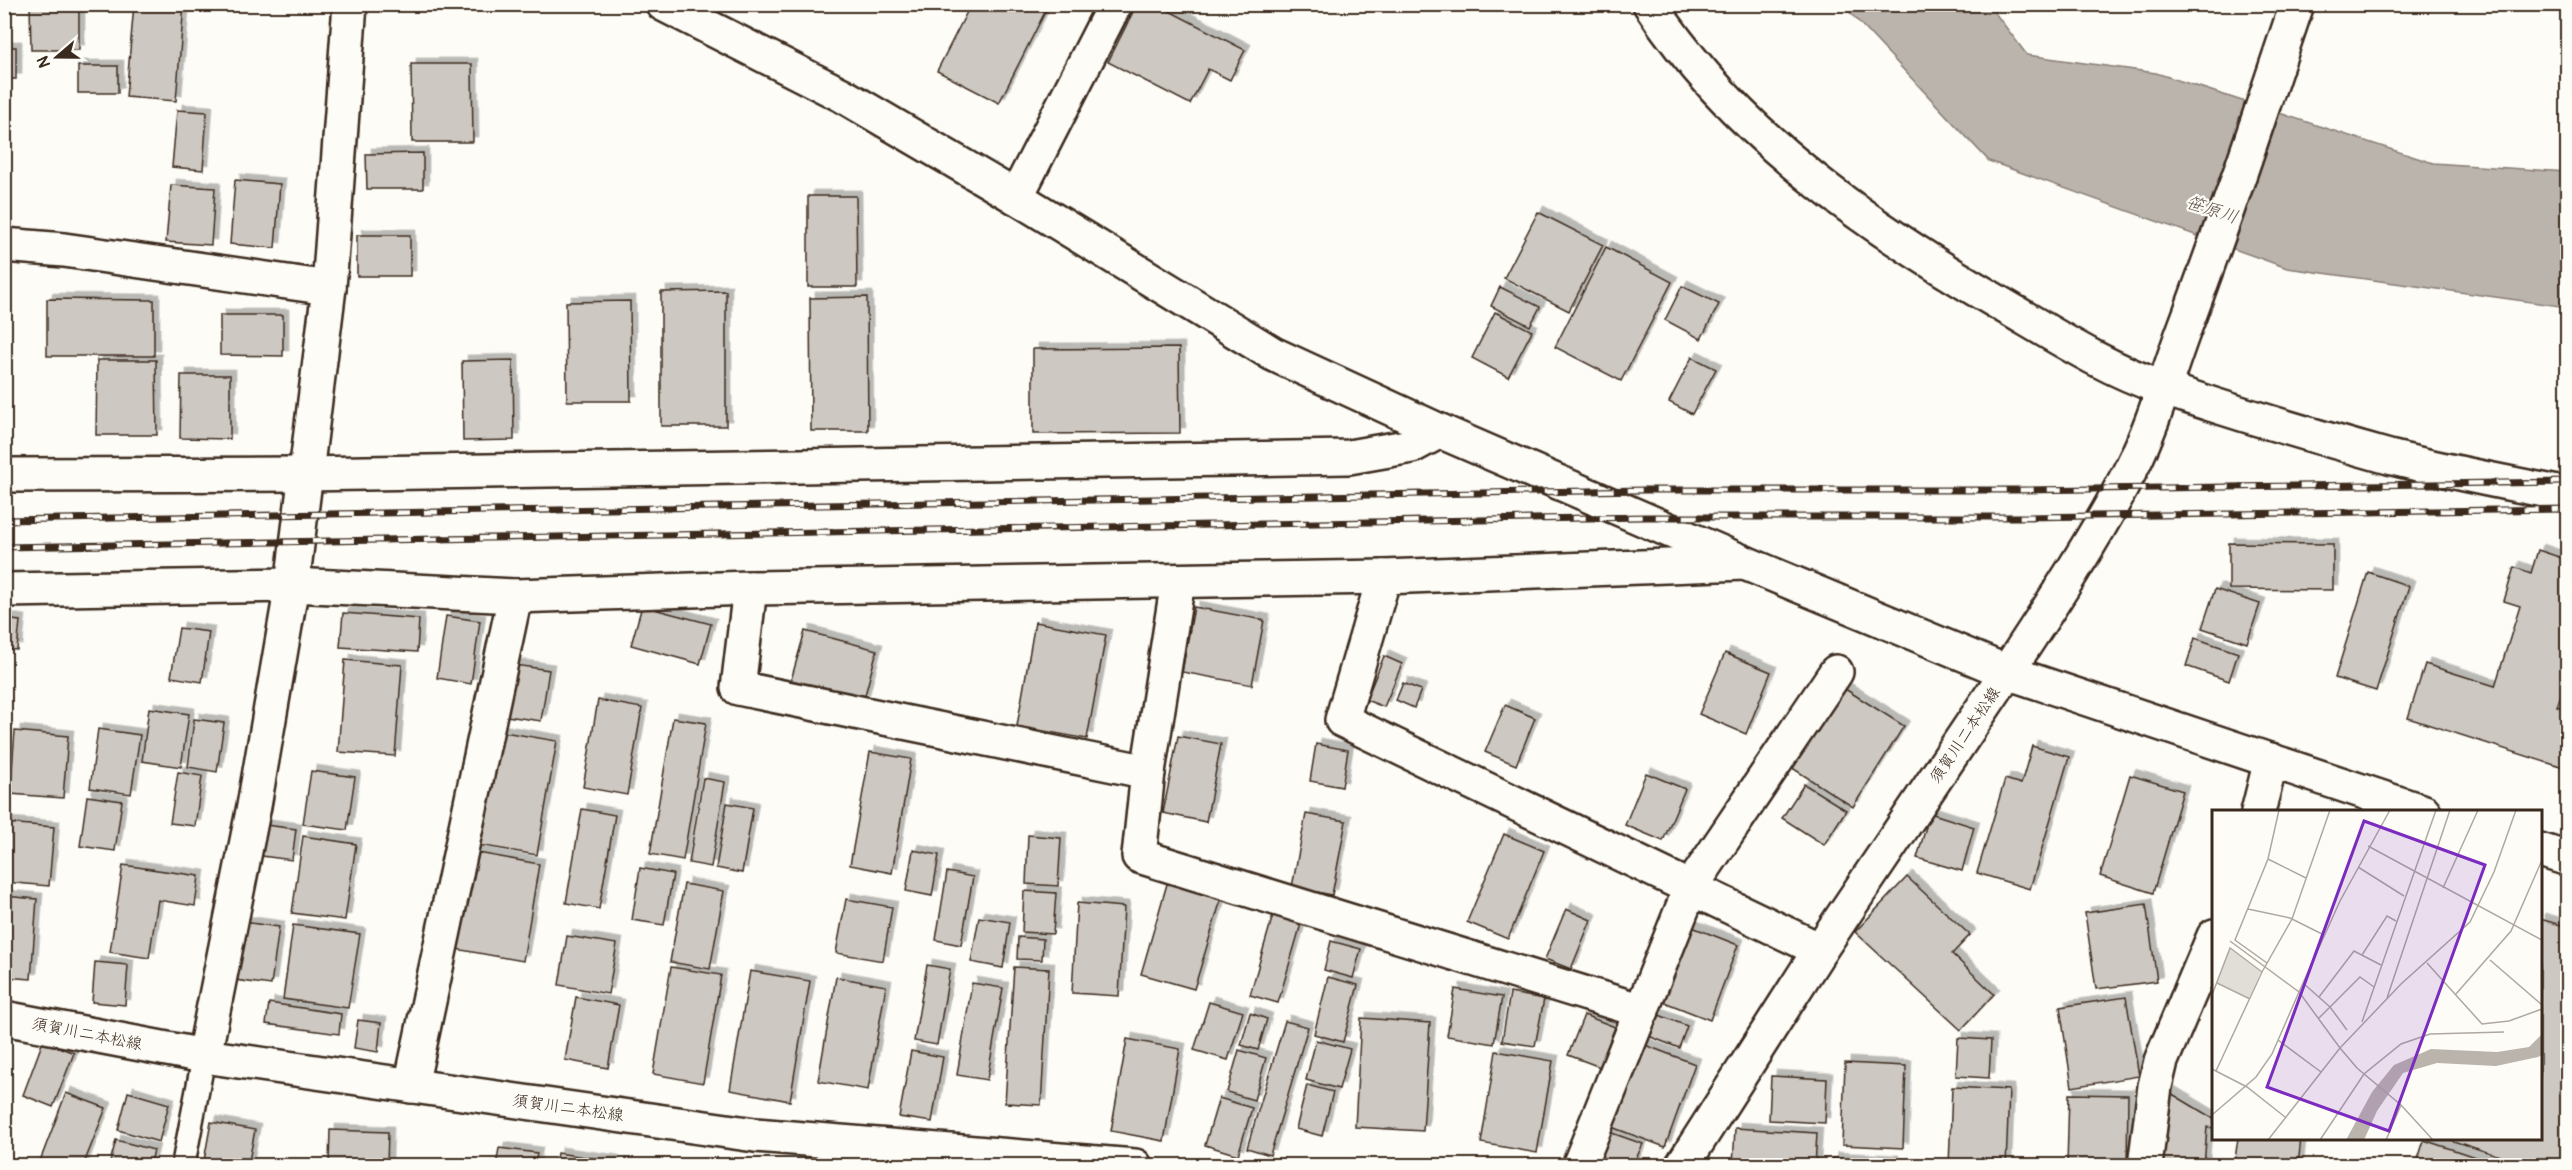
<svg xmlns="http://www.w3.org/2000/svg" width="2572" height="1170" viewBox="0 0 2572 1170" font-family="Pangolin,'Klee One',sans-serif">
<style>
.water{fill:#bbb4ad;stroke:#887d74;stroke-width:1.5}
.building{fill:#cdc8c2;stroke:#3b2a1e;stroke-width:1.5;filter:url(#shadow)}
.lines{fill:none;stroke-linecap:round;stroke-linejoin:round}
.lane-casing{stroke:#3b2a1e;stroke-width:27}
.street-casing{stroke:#3b2a1e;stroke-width:38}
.secondary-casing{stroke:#3b2a1e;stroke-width:38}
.lane{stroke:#fdfcf7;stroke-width:22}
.street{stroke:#fdfcf7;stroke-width:33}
.secondary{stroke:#fdfcf7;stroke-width:33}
.rail-casing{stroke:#3b2a1e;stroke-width:7}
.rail{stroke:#fdfcf7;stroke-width:4.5;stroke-dasharray:14;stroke-linecap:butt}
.labels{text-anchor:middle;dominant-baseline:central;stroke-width:4.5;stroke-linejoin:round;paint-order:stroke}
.street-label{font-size:16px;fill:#3b2a1e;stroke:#fdfcf7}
.water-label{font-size:18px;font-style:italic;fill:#615349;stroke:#fdfcf7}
.inset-road{fill:none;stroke:#afa8a0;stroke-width:1.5}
.view{fill:#7b2cbf;fill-opacity:0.15;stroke:#7b2cbf;stroke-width:3}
.inset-edge{fill:none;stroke:#3b2a1e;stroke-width:3}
</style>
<defs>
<filter id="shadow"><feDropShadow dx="5.5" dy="-5.5" stdDeviation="0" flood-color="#0004"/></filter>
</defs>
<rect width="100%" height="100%" fill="#fdfcf7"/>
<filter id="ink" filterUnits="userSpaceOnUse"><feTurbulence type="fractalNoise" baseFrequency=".0167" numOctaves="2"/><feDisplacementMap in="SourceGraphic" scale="12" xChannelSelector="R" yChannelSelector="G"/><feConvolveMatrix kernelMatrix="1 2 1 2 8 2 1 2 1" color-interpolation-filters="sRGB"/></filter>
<g filter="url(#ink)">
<!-- water -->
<path class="water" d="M1843,5H1989L2027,55L2156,73L2433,163L2567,172V307L2287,268L1989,161Z"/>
<!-- building -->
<g class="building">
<path d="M30,4H79V50H31Z"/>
<path d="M134,4H184L176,101L126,97Z"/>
<path d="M971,4H1049L999,103L937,71Z"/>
<path d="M1137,4H1156L1245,50L1230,80L1208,69L1190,104L1108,62Z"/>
<rect x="4" y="47" width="12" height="32"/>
<path d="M411,64H472L473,142H412Z"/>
<rect x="78" y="66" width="40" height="27"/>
<path d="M177,110L207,112L203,170L172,167Z"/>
<path d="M423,153V189H367L366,154Z"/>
<path d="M235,180L280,184L275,248L230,244Z"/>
<path d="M171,185L215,188L211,245L166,242Z"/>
<path d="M808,196H856L857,287H808Z"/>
<path d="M1538,212L1603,245L1569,311L1504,278Z"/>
<rect x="357" y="235" width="53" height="41"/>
<path d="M1606,247L1672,282L1621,381L1555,347Z"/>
<path d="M1682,286L1719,304L1701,339L1665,320Z"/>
<path d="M1500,287L1540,307L1530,326L1491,306Z"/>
<path d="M726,291V426H661V292Z"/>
<path d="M867,297L868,431H811L810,298Z"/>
<path d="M47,299L154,300V356H47Z"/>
<path d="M630,301L631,401H567L566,302Z"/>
<path d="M1495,312L1532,331L1508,377L1472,358Z"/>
<path d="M220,315H283V356L220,355Z"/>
<path d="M1179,348L1180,433L1033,434V349Z"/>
<path d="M1692,357L1716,369L1692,414L1669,402Z"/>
<path d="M97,360H156L157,435H96Z"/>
<path d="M513,360L514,440L463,441L462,361Z"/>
<path d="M181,375H230V439L180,438Z"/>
<path d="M2229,543L2333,544V590L2229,589Z"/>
<path d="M2538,550L2568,560V675L2557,706L2568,710L2567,769L2408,718L2425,664L2495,686L2520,606L2504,601L2514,567L2531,573Z"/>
<path d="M2368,572L2409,586L2376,691L2335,678Z"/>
<path d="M2215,589L2260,604L2247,643L2202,628Z"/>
<path d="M642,606L711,624L700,664L631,645Z"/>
<path d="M1194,607L1264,620L1252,685L1182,672Z"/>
<path d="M343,613L419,619L417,652L340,647Z"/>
<path d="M446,616L480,621L471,684L437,678Z"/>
<path d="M4,619L20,621L17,650L4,649Z"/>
<path d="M1035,622L1106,635L1087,739L1017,726Z"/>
<path d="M179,628L209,632L202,682L171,677Z"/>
<path d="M805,631L877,650L864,699L791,680Z"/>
<path d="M2195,638L2238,653L2229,681L2186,666Z"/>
<path d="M1725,653L1771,672L1746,734L1699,714Z"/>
<path d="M1384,656L1402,664L1384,707L1366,700Z"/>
<path d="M345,660L402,665L395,756L338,752Z"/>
<path d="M515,665L549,670L541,721L507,716Z"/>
<path d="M1834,682L1904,726L1853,807L1783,762Z"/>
<path d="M1403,683L1421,690L1414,708L1396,700Z"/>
<path d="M598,700L642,708L627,795L583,787Z"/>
<path d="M1505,705L1535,718L1516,765L1485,752Z"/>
<path d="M149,708L189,714L181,767L142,761Z"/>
<path d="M673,718L706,723L683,860L650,854Z"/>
<path d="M194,719L224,723L217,772L188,767Z"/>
<path d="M98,729L140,735L131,794L90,788Z"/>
<path d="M15,731L68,736L63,798L10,794Z"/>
<path d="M498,731L557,741L537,855L478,845Z"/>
<path d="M1178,736L1221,744L1206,822L1163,813Z"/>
<path d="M1316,744L1348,750L1342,787L1310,781Z"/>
<path d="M2032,746L2069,757L2030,889L1977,873L2005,779L2021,784Z"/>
<path d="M870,752L911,759L892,873L850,865Z"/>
<path d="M311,771L355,777L347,830L303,824Z"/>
<path d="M178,772L202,776L195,826L170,823Z"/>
<path d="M1646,773L1685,789L1663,841L1625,825Z"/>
<path d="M2130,775L2183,791L2153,893L2100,876Z"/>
<path d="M703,778L725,782L711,867L689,863Z"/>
<path d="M1804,784L1846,810L1824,845L1782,818Z"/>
<path d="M87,796L122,801L115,851L80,846Z"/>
<path d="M727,803L753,808L742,873L716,868Z"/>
<path d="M582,809L615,815L599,909L566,903Z"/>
<path d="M1930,813L1974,827L1962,871L1917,858Z"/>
<path d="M1306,814L1346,821L1332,895L1292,887Z"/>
<path d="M6,823L54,827L49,886L4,882Z"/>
<path d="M258,824L296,829L292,860L254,855Z"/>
<path d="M1504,834L1544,851L1508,939L1467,922Z"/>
<path d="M1028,835L1061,838L1058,886L1026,884Z"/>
<path d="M303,836L356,844L345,920L292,913Z"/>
<path d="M913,850L939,855L932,896L906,891Z"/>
<path d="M467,851L539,864L523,961L450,948Z"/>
<path d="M123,865L199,876L195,906L158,900L149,958L110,952Z"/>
<path d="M640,868L673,874L664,925L632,920Z"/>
<path d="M947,872L973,877L961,945L936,940Z"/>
<path d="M1169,877L1223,893L1194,989L1141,974Z"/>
<path d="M1907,877L1970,935L1952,954L1994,994L1961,1030L1855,932Z"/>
<path d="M684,884L724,891L710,969L670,962Z"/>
<path d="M1024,891L1056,893L1053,934L1022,932Z"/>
<path d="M4,896L37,899L31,979L4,977Z"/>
<path d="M846,899L892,907L883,961L836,953Z"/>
<path d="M1077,903L1124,907L1119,996L1072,993Z"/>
<path d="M2146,904L2157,981L2096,989L2085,913Z"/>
<path d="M1275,908L1303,917L1278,1003L1250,995Z"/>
<path d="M1566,909L1591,920L1571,969L1545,959Z"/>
<path d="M979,917L1010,922L1003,968L971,962Z"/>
<path d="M2540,919L2568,927V1166H2530L2444,1138H2540Z"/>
<path d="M243,922L279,927L271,985L235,980Z"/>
<path d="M293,925L360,934L348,1008L283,999Z"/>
<path d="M1687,925L1738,945L1710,1020L1659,1000Z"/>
<path d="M567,936L617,944L608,994L559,985Z"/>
<path d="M1018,937L1043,939L1042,960L1017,959Z"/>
<path d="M1331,941L1361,949L1353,978L1324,970Z"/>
<path d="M95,962L128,965L125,1005L92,1002Z"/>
<path d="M927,965L950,969L937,1045L914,1041Z"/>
<path d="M671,967L721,975L703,1083L653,1074Z"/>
<path d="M1014,967L1049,969L1041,1105L1005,1103Z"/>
<path d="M750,971L810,981L790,1101L730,1090Z"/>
<path d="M836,977L886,986L868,1090L818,1081Z"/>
<path d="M1328,977L1358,985L1343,1042L1314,1034Z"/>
<path d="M972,983L1003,988L987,1080L957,1075Z"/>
<path d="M1455,989L1502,997L1494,1044L1447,1036Z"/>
<path d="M1510,993L1544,999L1535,1046L1502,1041Z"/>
<path d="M576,997L619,1005L608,1068L565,1060Z"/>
<path d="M2126,997L2139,1076L2072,1087L2060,1007Z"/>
<path d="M1209,1002L1243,1012L1228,1060L1194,1050Z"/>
<path d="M269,1003L341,1014L339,1034L266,1024Z"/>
<path d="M1250,1013L1267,1019L1258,1050L1241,1045Z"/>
<path d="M1654,1013L1687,1026L1679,1048L1646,1035Z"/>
<path d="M1584,1015L1615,1027L1600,1067L1568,1055Z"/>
<path d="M1361,1018L1430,1023L1423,1131L1355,1127Z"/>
<path d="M358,1020L381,1023L378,1052L354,1048Z"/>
<path d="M1285,1021L1308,1027L1270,1155L1247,1148Z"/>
<path d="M1958,1038L1991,1040L1989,1078L1956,1076Z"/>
<path d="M1127,1039L1180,1049L1164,1141L1111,1131Z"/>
<path d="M1316,1040L1350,1049L1339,1089L1306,1080Z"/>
<path d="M43,1041L74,1053L53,1107L23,1095Z"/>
<path d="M1637,1042L1695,1064L1665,1147L1606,1125Z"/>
<path d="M1239,1050L1266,1058L1254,1100L1227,1092Z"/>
<path d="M911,1051L943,1057L932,1122L899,1117Z"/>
<path d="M1496,1051L1553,1061L1537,1153L1481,1143Z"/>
<path d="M1845,1063L1906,1066L1903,1148L1842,1145Z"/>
<path d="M1771,1076L1827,1079L1825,1123L1769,1120Z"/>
<path d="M1307,1085L1333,1092L1322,1136L1296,1129Z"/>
<path d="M1952,1087L2009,1090L2006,1166H1949Z"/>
<path d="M2164,1089L2214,1119V1128L2207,1127L2204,1166H2157Z"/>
<path d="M128,1092L169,1104L159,1142L118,1130Z"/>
<path d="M66,1093L106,1108L83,1166H50L40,1161Z"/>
<path d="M2069,1094L2128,1095L2127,1166H2067Z"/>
<path d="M1219,1098L1252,1108L1238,1155L1205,1145Z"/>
<path d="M211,1122L255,1130L248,1166H203Z"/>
<path d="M1735,1128L1817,1133L1815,1166H1733Z"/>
<path d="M330,1130L388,1132L387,1166L329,1164Z"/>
<path d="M1606,1131L1643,1144L1634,1163L1593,1166Z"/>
<path d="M2238,1138H2301L2298,1166H2234Z"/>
<path d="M116,1140L154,1150L150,1166H109Z"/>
<path d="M2424,1140L2484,1160L2482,1166H2416Z"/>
<path d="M499,1148L537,1153L535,1166H496Z"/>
<path d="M557,1153L613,1161V1166H555Z"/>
<path d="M1832,1158L1893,1161L1892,1166H1831Z"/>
</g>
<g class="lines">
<defs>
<path id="lane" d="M183,1166L204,1056"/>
<g id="street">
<path d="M1650,4C1738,138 1870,228 2006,307C2057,337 2107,369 2163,388C2237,414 2314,436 2389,457C2448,472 2508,483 2568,495"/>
<path d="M1016,197L1115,4"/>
<path d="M4,245L64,250L329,288"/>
<path d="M4,475L305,474L1349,457L1412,446L1440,431"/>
<path d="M1384,577L1342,720L1820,950"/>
<path d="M1178,581L1148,772L1139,856L1642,1011"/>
<path d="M750,588L738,688L1148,772"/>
<path d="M4,590L292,585L515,596L750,588L1384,577L1745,563"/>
<path d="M2007,672C2050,607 2097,536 2132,467C2153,425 2166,379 2182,335C2223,226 2260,115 2297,4"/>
<path d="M2258,812L2271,760"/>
<path d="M204,1056L254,806L292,585L329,288L350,4"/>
<path d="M411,1086L515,596"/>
<path d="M1579,1166L1691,887L1836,672"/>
<path d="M2145,1166L2155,1086L2161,1061L2214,936"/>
</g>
<g id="secondary">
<path d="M663,4L842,95L1016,197L1273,354L1440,431L1745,563L2007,672L2424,812"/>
<path d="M2540,850L2568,859"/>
<path d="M4,1018L204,1056L755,1135L1135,1166"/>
<path d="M1682,1166L1820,950L2007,672"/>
</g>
</defs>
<!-- lane casing -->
<use href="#lane" class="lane-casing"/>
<!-- street casing -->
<use href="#street" class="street-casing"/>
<!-- secondary casing -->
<use href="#secondary" class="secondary-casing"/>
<!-- lane -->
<use href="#lane" class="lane"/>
<!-- street -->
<use href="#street" class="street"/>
<!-- secondary -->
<use href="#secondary" class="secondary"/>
<defs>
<g id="rail">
<path d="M4,520L1644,490H2019L2568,482"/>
<path d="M4,547L1645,517H2019L2568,509"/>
</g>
</defs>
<!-- rail casing -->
<use href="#rail" class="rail-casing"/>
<!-- rail -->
<use href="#rail" class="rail"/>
</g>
</g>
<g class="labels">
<!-- street labels -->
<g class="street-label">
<text transform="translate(1965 735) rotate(-56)">須賀川二本松線</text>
<text transform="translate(87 1034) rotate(11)">須賀川二本松線</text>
<text transform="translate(568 1108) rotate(8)">須賀川二本松線</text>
</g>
<!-- water labels -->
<g class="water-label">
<text transform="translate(2212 210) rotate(18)">笹原川</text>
</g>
</g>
<!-- overview -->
<g transform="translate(2212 810)">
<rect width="330" height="330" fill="#fdfcf7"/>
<path d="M18,139L49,162L37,188L5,173Z" fill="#e1ded7"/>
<path d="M330,224V245L326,247L284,256L225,253L191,263L165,301L152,330H134L160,282L182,255L219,239L285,242L317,237Z" fill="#bbb4ad"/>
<path class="inset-road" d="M156,36L330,130M56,49L94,68M146,57L192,86M231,78L266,0M36,99L78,108L112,125M150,145L175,106L184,111M278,150L330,195M55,153L23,130L56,49L67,0M215,153L270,214L297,211L330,199M5,173L38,189M91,173L118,197L135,220M244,184L299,121L330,50M0,185L18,138L50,162M107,187L142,141L169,155M175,188L238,0M107,208L148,167L162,177M150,212L224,0M66,230L109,262M0,259L35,277L73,307M4,261L50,162L80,109L118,0M0,305L44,267L60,244L87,182L18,131M56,330L128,238L87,182L128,91L178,0M108,330L152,264L189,234L218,224L292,222M174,330L189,295M221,330L189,295L145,258L128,238L189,174L258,112L282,62L304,0"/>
<path class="view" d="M152,11L273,55L177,321L55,277Z"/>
<rect width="330" height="330" class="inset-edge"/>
</g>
<!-- margin -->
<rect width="2572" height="1170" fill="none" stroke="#fdfcf7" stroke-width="24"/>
<rect x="12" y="12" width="2548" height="1146" fill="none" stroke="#3b2a1e" stroke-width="2" filter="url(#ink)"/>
<!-- north arrow -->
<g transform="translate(57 57) rotate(250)" stroke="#fdfcf7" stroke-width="4.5" paint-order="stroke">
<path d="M0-4.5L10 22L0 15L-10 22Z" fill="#3b2a1e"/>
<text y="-9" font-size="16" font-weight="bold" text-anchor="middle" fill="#3b2a1e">N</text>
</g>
</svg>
